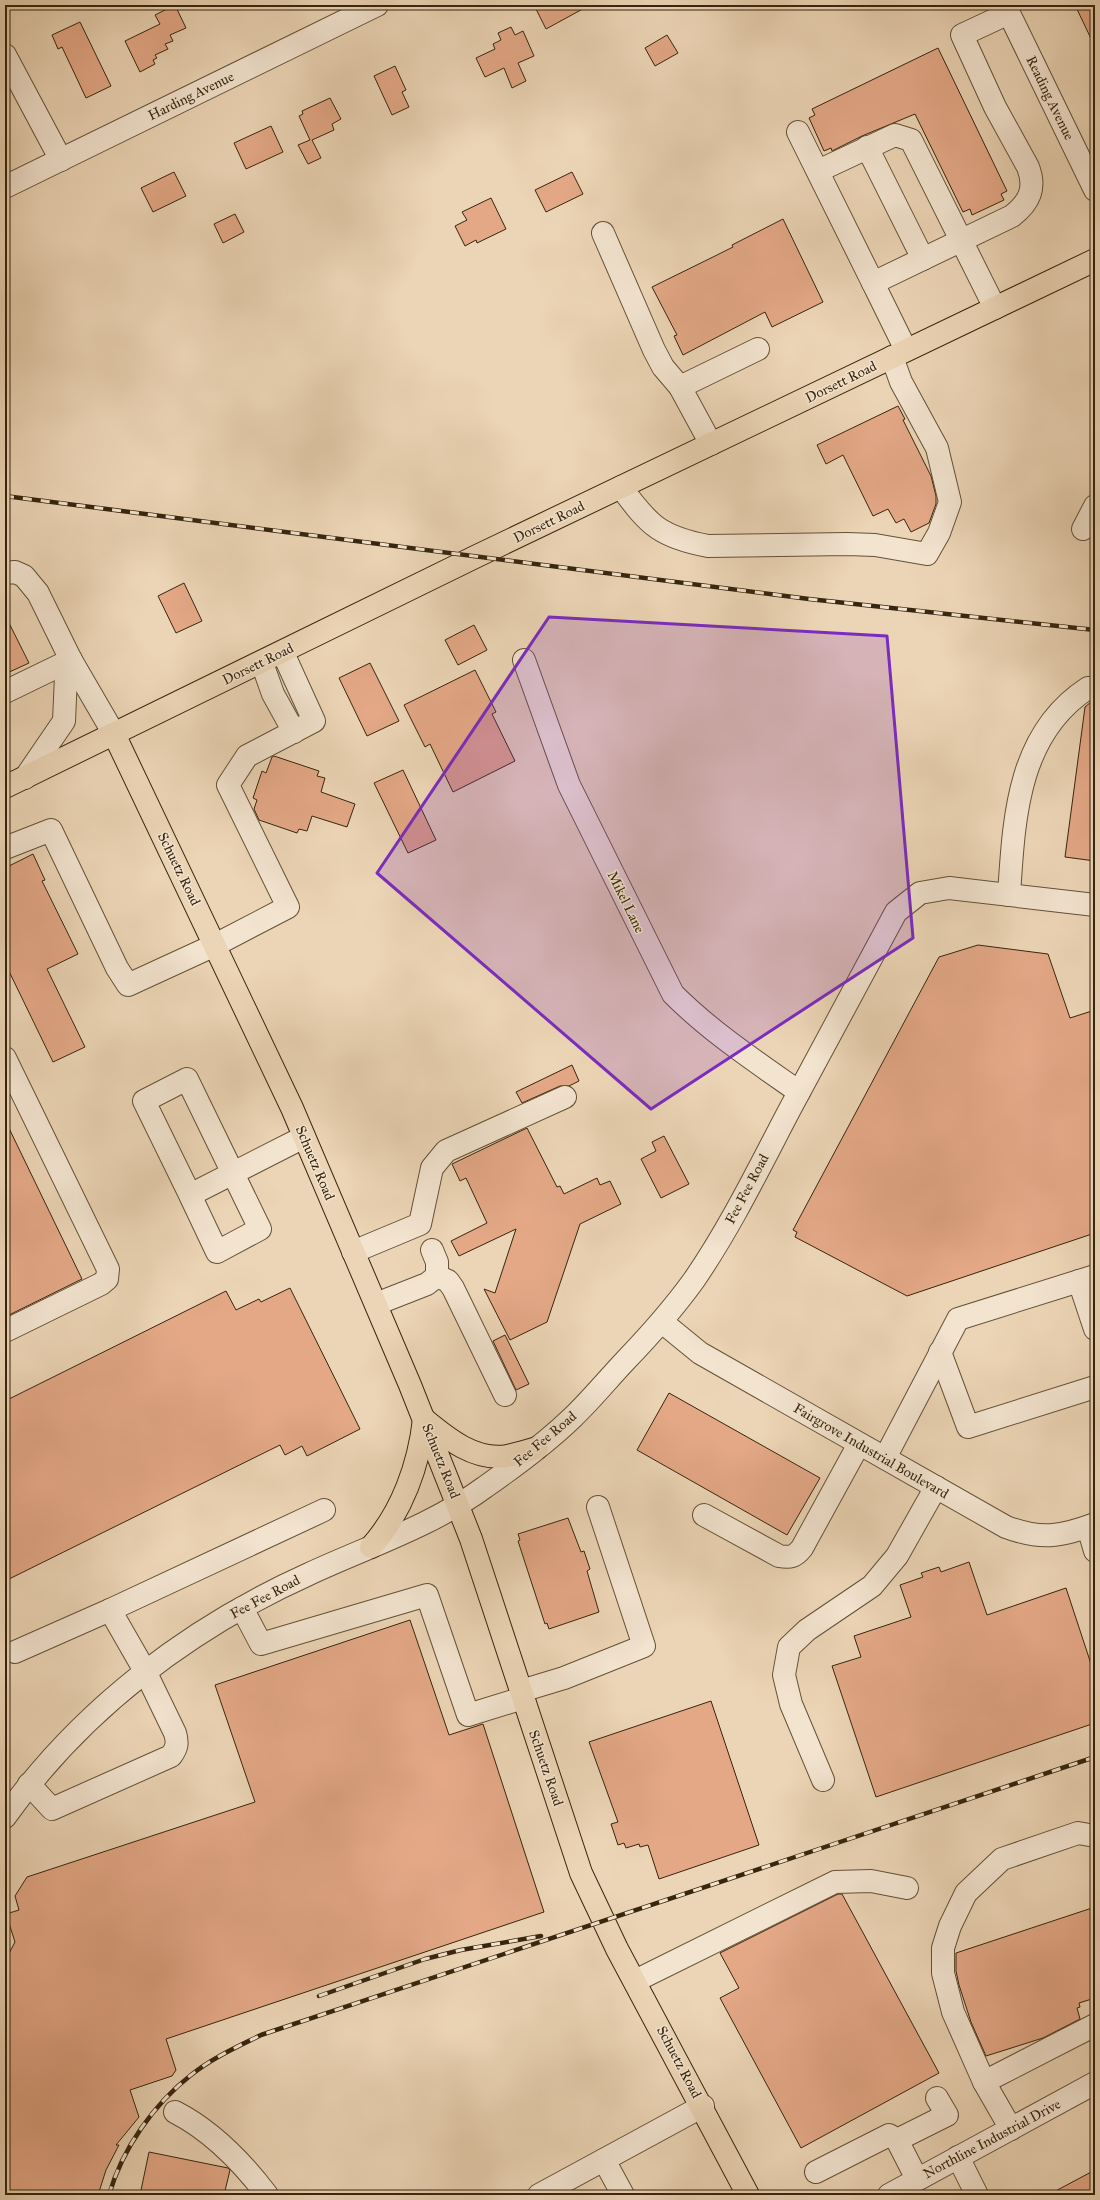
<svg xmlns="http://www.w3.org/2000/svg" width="1100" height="2200" viewBox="0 0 1100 2200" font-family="'IM FELL Great Primer',serif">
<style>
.building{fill:#e4a887;stroke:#37250d}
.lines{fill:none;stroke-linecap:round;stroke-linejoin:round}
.minor-casing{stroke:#645137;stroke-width:24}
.major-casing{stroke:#37250d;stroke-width:24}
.minor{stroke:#f3e4d0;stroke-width:22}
.major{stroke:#ecd5b6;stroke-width:22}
.rail-casing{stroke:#37250d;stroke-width:4.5}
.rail{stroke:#f3e4d0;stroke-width:3;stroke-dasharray:9;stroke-linecap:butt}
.marked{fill:#7b2cbf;fill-opacity:0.2;stroke:#7b2cbf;stroke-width:3;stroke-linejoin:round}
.labels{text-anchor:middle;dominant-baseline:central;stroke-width:3;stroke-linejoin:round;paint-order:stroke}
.street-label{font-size:14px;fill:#37250d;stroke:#f3e4d0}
</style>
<rect width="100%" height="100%" fill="#ecd5b6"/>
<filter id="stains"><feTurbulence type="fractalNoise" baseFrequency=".005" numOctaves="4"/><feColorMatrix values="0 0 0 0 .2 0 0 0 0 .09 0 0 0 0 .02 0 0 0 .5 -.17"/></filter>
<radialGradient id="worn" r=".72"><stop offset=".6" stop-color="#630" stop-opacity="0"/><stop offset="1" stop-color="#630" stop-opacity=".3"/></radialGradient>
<!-- building -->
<g class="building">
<path d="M175,5L186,28L170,35L173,41L165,44L168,49L155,55L157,58L153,60L155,64L140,72L125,41L160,24L155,15Z"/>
<path d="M534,5H590L546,29Z"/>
<path d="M1075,5H1095V47Z"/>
<path d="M80,22L111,86L86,98L62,47L58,49L52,35Z"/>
<path d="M511,27L515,35L523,31L534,56L518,63L526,81L512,88L504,68L485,77L476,58L495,49L493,44L501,40L498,33Z"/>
<path d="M667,35L678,53L655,66L645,48Z"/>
<path d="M938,48L1007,191L1001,194L1004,200L972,215L970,209L963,212L915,114L862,136L832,151L831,148L824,151L809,118L815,115L812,109Z"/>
<path d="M395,66L406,90L402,92L409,107L392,115L374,76Z"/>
<path d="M330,98L341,119L332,124L334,130L312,140L321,158L308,164L298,145L310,140L299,116L303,114L302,111Z"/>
<path d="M271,126L283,152L246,169L234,143Z"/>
<path d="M174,172L186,196L153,212L141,188Z"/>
<path d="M572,172L583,194L546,212L535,190Z"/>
<path d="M491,198L506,229L477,243L476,240L465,246L455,226L467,220L462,212Z"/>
<path d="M235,214L244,232L223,243L214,224Z"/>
<path d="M783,219L823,302L772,327L765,312L683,355L674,336L677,335L652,287L715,256L733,247L732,245Z"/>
<path d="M898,406L905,419L903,420L931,476L936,496V504L929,523L911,532L904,519L896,523L888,509L873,516L843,455L826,464L817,445Z"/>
<path d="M184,583L202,621L176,633L158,596Z"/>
<path d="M5,615L29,663L5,674Z"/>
<path d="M474,625L487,650L458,665L445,640Z"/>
<path d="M370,663L399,721L367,736L339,678Z"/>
<path d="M475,670L496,712L492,714L515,761L453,792L430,744L425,747L404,705Z"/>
<path d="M1091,702H1095V861L1065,857L1085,707Z"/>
<path d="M274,756L319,771L317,776L325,778L321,792L355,804L347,827L312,816L307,831L299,829L297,833L259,820L254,809L257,800L253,798L262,771L266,773L272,757Z"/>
<path d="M403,770L436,840L408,853L374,783Z"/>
<path d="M33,854L45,880L42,881L78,954L47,969L85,1047L53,1062L5,963V868Z"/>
<path d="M978,945L1048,954L1070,1018L1095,1010V1233L907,1296L795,1237L797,1232L793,1230L939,957Z"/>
<path d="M572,1065L579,1081L569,1086H560L522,1103L516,1092Z"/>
<path d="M5,1120L82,1279L5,1317Z"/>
<path d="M527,1128L557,1187L560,1186L564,1194L597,1178L600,1185L610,1181L621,1204L580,1224L547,1322L510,1340L484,1289L495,1293L516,1229L459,1256L451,1241L487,1223L466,1178L460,1181L452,1164Z"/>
<path d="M664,1136L689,1184L661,1198L641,1159L656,1151L652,1142Z"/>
<path d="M290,1288L360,1429L307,1456L302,1446L285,1455L280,1445L5,1581V1401L226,1291L236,1310L259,1299L261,1302Z"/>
<path d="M505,1335L529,1384L516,1390L493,1341Z"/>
<path d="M669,1393L820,1478L787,1535L637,1450Z"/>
<path d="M568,1518L581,1552L584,1551L590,1569L587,1571L599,1612L549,1629L547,1623L545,1624L518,1541L520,1540L518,1534Z"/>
<path d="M969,1562L987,1615L1066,1588L1095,1676V1723L876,1797L832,1666L861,1657L854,1636L911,1617L900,1585L923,1577L921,1573L939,1567L941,1572Z"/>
<path d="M410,1620L449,1735L483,1724L544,1912L166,2039L176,2070L172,2076L130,2090L139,2117L116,2145H119L106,2170L98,2195H5V1961L15,1942L6,1914L19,1910L15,1896L27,1877L255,1802L215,1685Z"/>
<path d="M711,1701L759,1845L659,1879L648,1845L640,1847L639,1844L626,1848L624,1843L618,1845L611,1824L618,1822L589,1742Z"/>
<path d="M838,1894H842L939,2073L801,2148L720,1998L739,1988L720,1953Z"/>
<path d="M1095,1907V1998L1079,2003L1080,2007L1077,2008L1080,2019L1043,2038L986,2056L971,2022L959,1985L956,1971V1953Z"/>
<path d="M149,2152L228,2168L230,2170L224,2195H140Z"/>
<path d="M1095,2170V2195H1048Z"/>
</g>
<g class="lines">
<defs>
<g id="minor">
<path d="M1005,5L1095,190"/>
<path d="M5,55L61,160"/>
<path d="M798,132L873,283"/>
<path d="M867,147L923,259"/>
<path d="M818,171L895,135L911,140L995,308"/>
<path d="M5,187L377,5"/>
<path d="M603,233L654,350L663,367L680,387L711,444"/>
<path d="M906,350L873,283L1012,216C1030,202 1036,188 1028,167L995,107L962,35L1009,13"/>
<path d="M680,387L758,349"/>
<path d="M621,487C649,526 661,537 708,546L847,544L875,545L927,554L939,533L950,502L937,448L901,382L892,357"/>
<path d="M1083,529L1095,506"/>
<path d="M5,573L15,572L24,576L38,593L71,660L114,734"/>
<path d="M524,660L569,785L673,994C711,1032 755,1061 799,1092"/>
<path d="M262,663L273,694L294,732"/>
<path d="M5,692L71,660"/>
<path d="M25,778L64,721L66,676L71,660"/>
<path d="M5,848L51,830L117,968L128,985L215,945L288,907L228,785L247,756L314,721L283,653"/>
<path d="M1009,895C1014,819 1017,734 1088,688L1095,689"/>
<path d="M5,1058L108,1269L107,1279L101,1284L5,1331"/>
<path d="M190,1195L217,1252L260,1229L187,1079L144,1101L190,1195L304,1137"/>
<path d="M353,1252L420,1224L432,1168L446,1151L565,1097"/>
<path d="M437,1276L448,1281L453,1288L505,1395"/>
<path d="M1079,1281L1095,1329"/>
<path d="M376,1304L427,1284L437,1276V1262L432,1250"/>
<path d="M662,1322L700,1353L1006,1527C1041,1540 1060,1537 1095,1524"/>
<path d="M940,1352L968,1427L1095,1387"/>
<path d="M885,1458L958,1319L1095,1276"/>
<path d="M704,1515L779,1556C790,1558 795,1557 802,1548L859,1444"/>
<path d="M1088,1527L1095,1551"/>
<path d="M242,1608L261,1644L427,1595L468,1715L523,1698"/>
<path d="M15,1652L110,1610"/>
<path d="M521,1691L564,1678L644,1646L598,1507"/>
<path d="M823,1780L791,1704L784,1675L789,1647L807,1630L872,1586L897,1556L936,1487"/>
<path d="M29,1784L52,1809L171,1756C177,1748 178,1743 175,1733L145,1671L110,1610L324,1510"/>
<path d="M5,1817C81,1710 189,1628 309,1574C367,1547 432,1526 485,1487C515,1466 546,1443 572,1418C591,1400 608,1379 626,1360C650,1335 673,1309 694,1280C731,1226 760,1166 790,1109C825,1043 861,978 896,912L920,893L949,888L1095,905"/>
<path d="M635,1981L835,1882L871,1881L907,1888"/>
<path d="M984,2082L1095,2025"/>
<path d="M175,2112C212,2131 242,2162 267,2195"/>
<path d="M1011,2129L984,2082L953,2012L943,1973V1948L950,1926L966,1893L1002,1859L1078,1833L1095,1836"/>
<path d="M897,2140L947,2115L937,2098"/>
<path d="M958,2157L977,2195"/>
<path d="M604,2160L623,2195"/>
<path d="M816,2172L889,2135L897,2140L917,2179"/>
<path d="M539,2195L703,2106"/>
<path d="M889,2195L1095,2083"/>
</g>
<g id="major">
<path d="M114,734L292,1108L410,1385L471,1539L581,1873L617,1949L748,2195"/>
<path d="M5,787L477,556L1095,260"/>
<path d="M425,1420C448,1439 475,1461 507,1456C517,1454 527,1451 537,1448"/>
<path d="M371,1547C402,1512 419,1465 424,1419"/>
</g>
</defs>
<!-- minor casing -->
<use href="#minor" class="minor-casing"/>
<!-- major casing -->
<use href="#major" class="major-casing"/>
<!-- minor -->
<use href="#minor" class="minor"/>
<!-- major -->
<use href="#major" class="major"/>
<defs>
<g id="rail">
<path d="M5,496L809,599L1095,630"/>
<path d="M319,1996L425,1959L461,1950L541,1936"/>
<path d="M109,2195C122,2149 154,2104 191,2075C212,2058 237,2047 261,2035L1095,1757"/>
</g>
</defs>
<!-- rail casing -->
<use href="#rail" class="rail-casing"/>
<!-- rail -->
<use href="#rail" class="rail"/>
</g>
<!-- marked area -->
<path class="marked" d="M549,617L887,636L913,938L651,1109L377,873Z"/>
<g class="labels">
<!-- street labels -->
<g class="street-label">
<text transform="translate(191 96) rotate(-26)">Harding Avenue</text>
<text transform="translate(1050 98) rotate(64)">Reading Avenue</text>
<text transform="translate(841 382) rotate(-26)">Dorsett Road</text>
<text transform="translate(549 522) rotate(-26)">Dorsett Road</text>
<text transform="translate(258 664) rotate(-26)">Dorsett Road</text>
<text transform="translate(179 869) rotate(64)">Schuetz Road</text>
<text transform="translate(626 902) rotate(64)">Mikel Lane</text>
<text transform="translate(315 1163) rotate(67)">Schuetz Road</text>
<text transform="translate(747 1189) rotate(-62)">Fee Fee Road</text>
<text transform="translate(545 1439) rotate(-40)">Fee Fee Road</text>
<text transform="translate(871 1451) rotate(30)">Fairgrove Industrial Boulevard</text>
<text transform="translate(441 1461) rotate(68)">Schuetz Road</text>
<text transform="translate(265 1597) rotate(-28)">Fee Fee Road</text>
<text transform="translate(546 1768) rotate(71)">Schuetz Road</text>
<text transform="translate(679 2062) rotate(62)">Schuetz Road</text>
<text transform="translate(992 2139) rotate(-28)">Northline Industrial Drive</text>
</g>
</g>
<!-- margin -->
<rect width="1100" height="2200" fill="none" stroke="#ecd5b6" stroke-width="20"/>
<rect x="6" y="6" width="1088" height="2188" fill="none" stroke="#37250d" stroke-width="2"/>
<rect x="10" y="10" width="1080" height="2180" fill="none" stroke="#37250d"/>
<rect width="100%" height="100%" filter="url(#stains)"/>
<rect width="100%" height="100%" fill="url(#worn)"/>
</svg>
